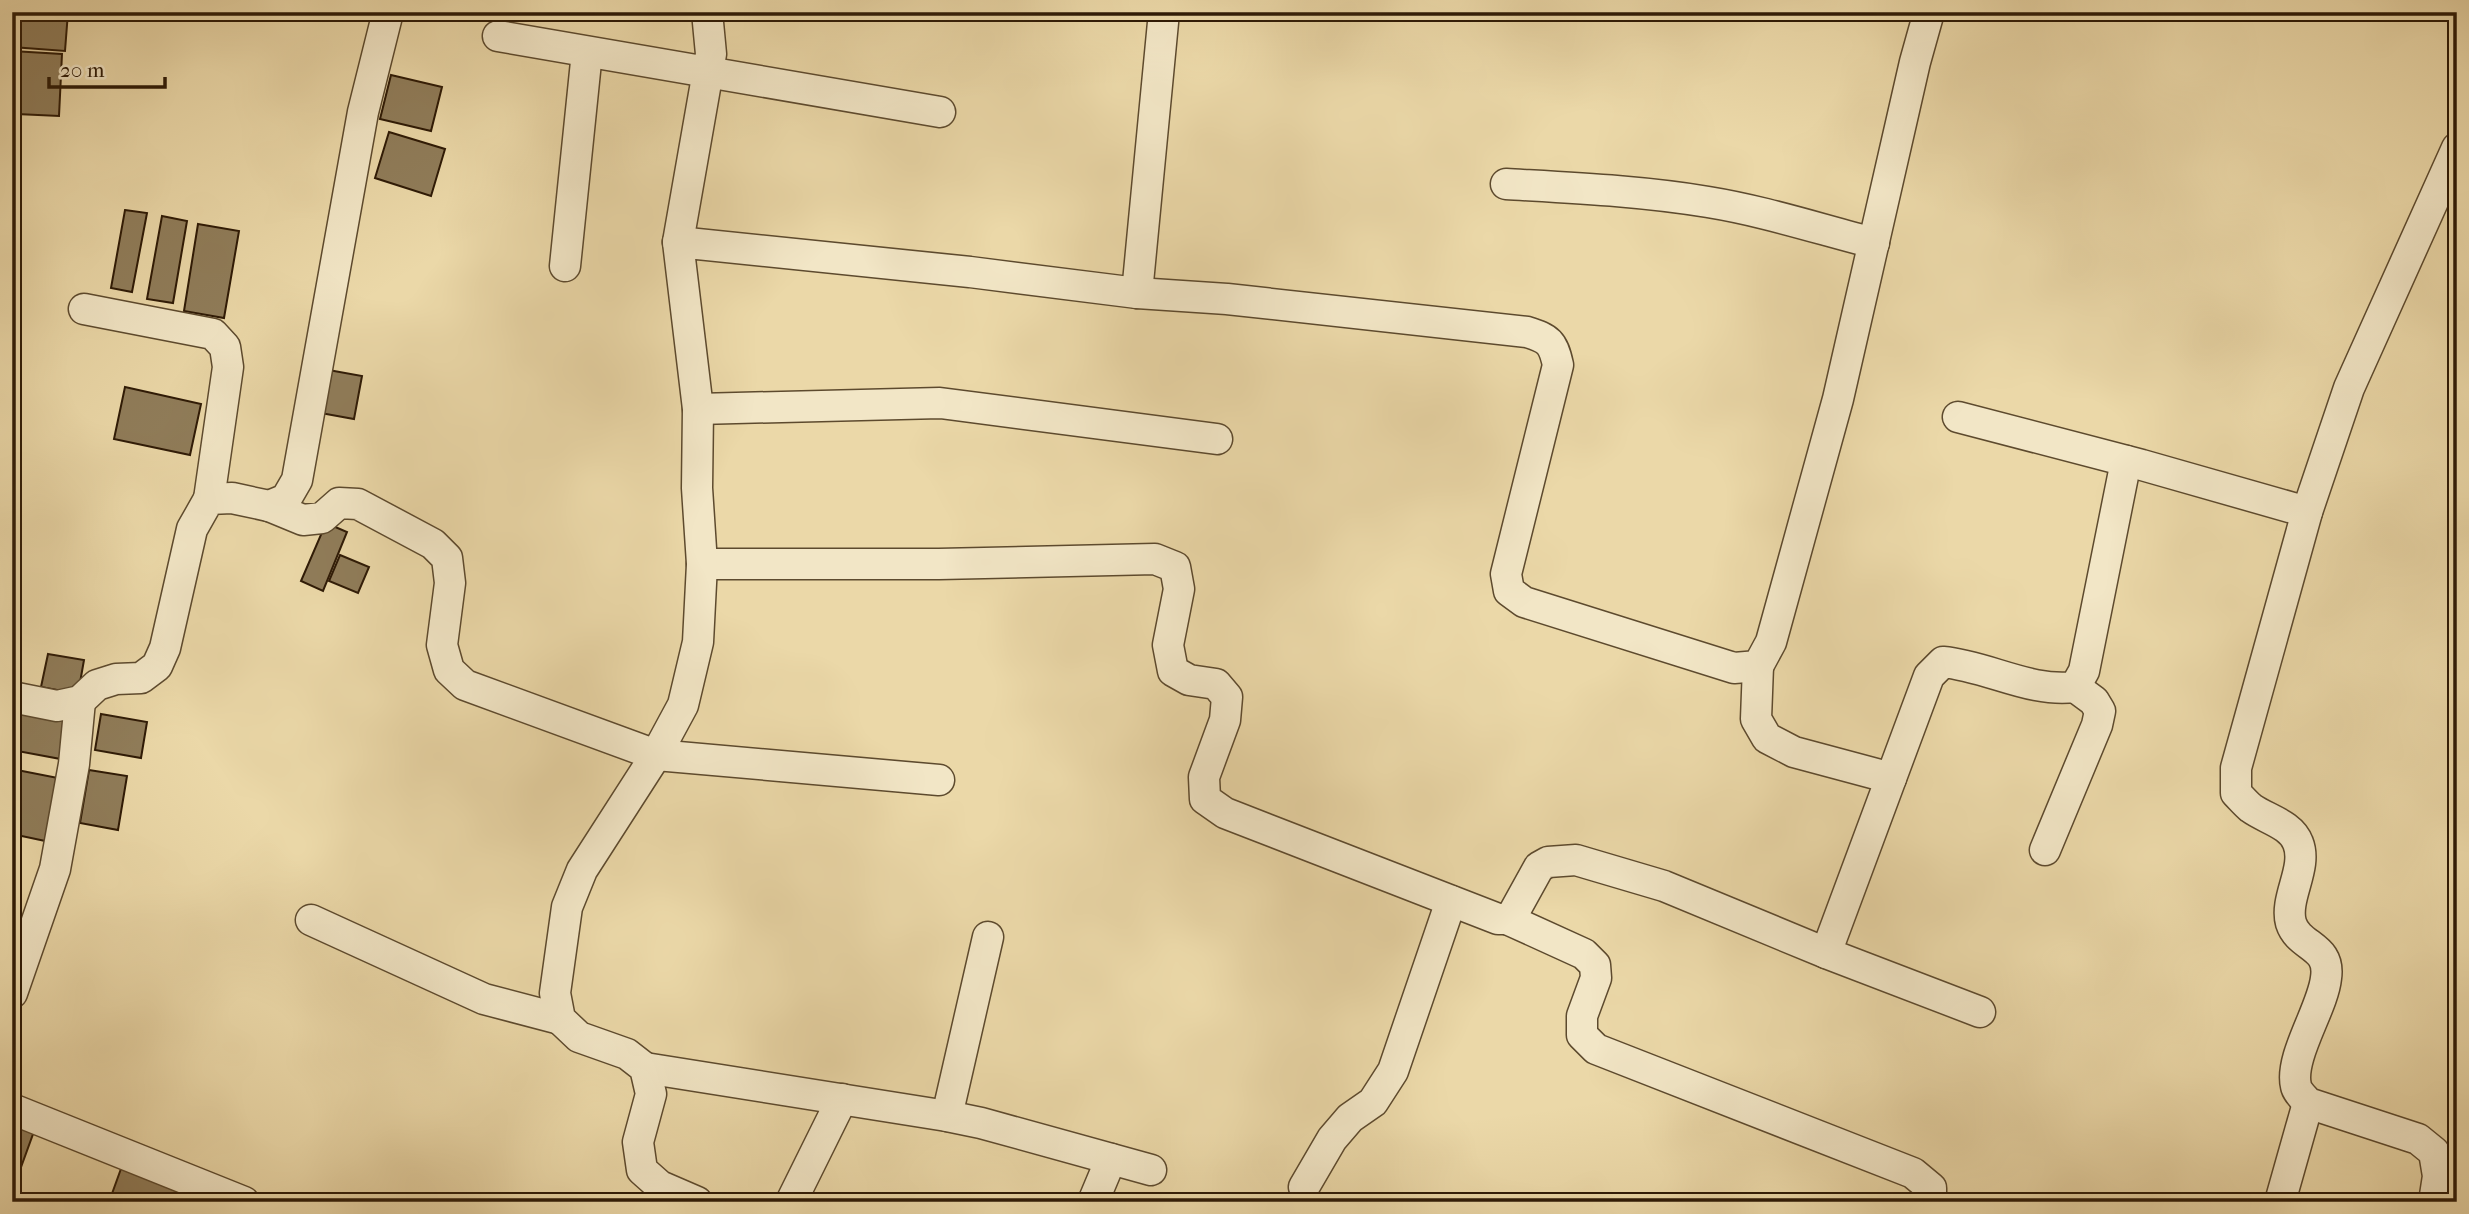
<svg xmlns="http://www.w3.org/2000/svg" width="2469" height="1214" viewBox="0 0 2469 1214" font-family="'IM FELL French Canon',serif">
<style>
.building{fill:#907d5a;stroke:#2e1a06;stroke-width:2}
.lines{fill:none;stroke-linecap:round;stroke-linejoin:round}
.street-casing{stroke:#5d4a2e;stroke-width:33}
.street{stroke:#f2e6c6;stroke-width:30}
</style>
<rect width="100%" height="100%" fill="#ebd8a8"/>
<filter id="stains"><feTurbulence type="fractalNoise" baseFrequency=".00286" numOctaves="4"/><feColorMatrix values="0 0 0 0 .2 0 0 0 0 .09 0 0 0 0 .02 0 0 0 .5 -.17"/></filter>
<radialGradient id="worn" r=".72"><stop offset=".6" stop-color="#630" stop-opacity="0"/><stop offset="1" stop-color="#630" stop-opacity=".3"/></radialGradient>
<!-- building -->
<g class="building">
<path d="M12,12H68L65,51L12,47Z"/>
<path d="M12,51L62,54L59,116L17,114L18,99H12Z"/>
<path d="M391,75L442,87L431,131L380,119Z"/>
<path d="M389,132L445,149L431,196L375,178Z"/>
<path d="M125,210L147,213L132,292L111,288Z"/>
<path d="M162,216L187,221L173,303L147,299Z"/>
<path d="M198,224L239,231L224,318L184,311Z"/>
<path d="M323,369L362,376L354,419L315,412Z"/>
<path d="M125,387L201,404L190,455L114,439Z"/>
<path d="M326,523L347,532L323,591L301,581Z"/>
<path d="M340,555L369,567L358,593L329,581Z"/>
<path d="M48,654L84,660L78,694L41,687Z"/>
<path d="M20,706L74,717L66,760L12,750Z"/>
<path d="M101,714L147,722L141,758L95,750Z"/>
<path d="M12,769L63,779L50,842L12,834Z"/>
<path d="M89,770L127,776L118,830L80,823Z"/>
<path d="M12,1114L37,1123L12,1192Z"/>
<path d="M122,1166L179,1186L173,1202H109Z"/>
<path d="M183,1185L223,1202H177Z"/>
</g>
<g class="lines">
<defs>
<g id="street">
<path d="M498,36L940,112"/>
<path d="M1506,184C1574,188 1642,191 1708,202C1764,211 1819,229 1874,243"/>
<path d="M678,242L711,54L707,12"/>
<path d="M565,266L587,52"/>
<path d="M1137,293L1164,12"/>
<path d="M84,309L213,334L225,347L228,367L209,499"/>
<path d="M698,409L940,403L1217,439"/>
<path d="M1958,417L2142,465L2307,512"/>
<path d="M269,506L303,520L322,518L339,503L358,504L433,544L447,558L450,583L442,645L449,670L465,685L656,755L939,780"/>
<path d="M702,564H939L1155,559L1175,567L1179,589L1168,645L1173,671L1189,680L1216,684L1227,697L1225,720L1204,777L1205,799L1225,813L1498,919H1507L1513,914L1539,867L1548,862L1576,860L1664,886L1826,953L1980,1012"/>
<path d="M1758,666L1756,719L1767,738L1794,752L1891,778"/>
<path d="M12,697L57,706L80,701L97,685L116,679L141,678L157,666L165,648L192,529L209,499L232,498L269,506L286,499L297,480L363,112L388,12"/>
<path d="M2045,850L2097,725L2100,711L2094,701L2075,687"/>
<path d="M1507,919L1584,954L1595,965L1596,978L1582,1016V1035L1596,1049L1913,1173L1931,1188V1202"/>
<path d="M311,920L484,999L560,1019"/>
<path d="M1826,953L1929,676L1943,662C1987,666 2031,693 2075,687L2084,671L2126,461"/>
<path d="M12,993L55,869L74,764L80,701"/>
<path d="M645,1068L947,1116L981,1123L1151,1170"/>
<path d="M12,1109L244,1202"/>
<path d="M947,1116L988,937"/>
<path d="M1304,1187L1332,1139L1350,1118L1373,1102L1393,1071L1451,901"/>
<path d="M697,1202L660,1186L642,1170L638,1142L651,1094L645,1068L627,1054L579,1037L560,1019L555,993L567,907L582,870L656,755L683,705L698,642L702,564L697,488L698,409L678,242L970,272L1137,293L1227,299L1527,332C1549,339 1553,342 1558,365L1506,574L1509,591L1524,602L1734,668L1758,666L1771,642L1838,399L1915,62L1929,12"/>
<path d="M791,1202L842,1099"/>
<path d="M1093,1202L1111,1159"/>
<path d="M2280,1202L2308,1103"/>
<path d="M2434,1202L2438,1176L2434,1152L2418,1139L2308,1103C2304,1098 2297,1092 2296,1086C2289,1057 2323,1008 2326,978C2331,945 2299,948 2291,923C2284,898 2308,868 2298,843C2291,824 2266,819 2251,808C2246,804 2241,798 2236,793V768L2307,512L2349,388L2457,148"/>
</g>
</defs>
<!-- street casing -->
<use href="#street" class="street-casing"/>
<!-- street -->
<use href="#street" class="street"/>
</g>
<!-- margin -->
<rect width="2469" height="1214" fill="none" stroke="#ebd8a8" stroke-width="42"/>
<rect x="14" y="14" width="2441" height="1186" fill="none" stroke="#2e1a06" stroke-width="3.5"/>
<rect x="21" y="21" width="2427" height="1172" fill="none" stroke="#2e1a06" stroke-width="2"/>
<!-- scale -->
<path d="M49 77v10h116v-10" fill="none" stroke="#2e1a06" stroke-width="3.5"/>
<text x="60" y="77" font-size="21" fill="#2e1a06" stroke="#f2e6c6" stroke-width="5" paint-order="stroke">20 m</text>
<rect width="100%" height="100%" filter="url(#stains)"/>
<rect width="100%" height="100%" fill="url(#worn)"/>
</svg>
